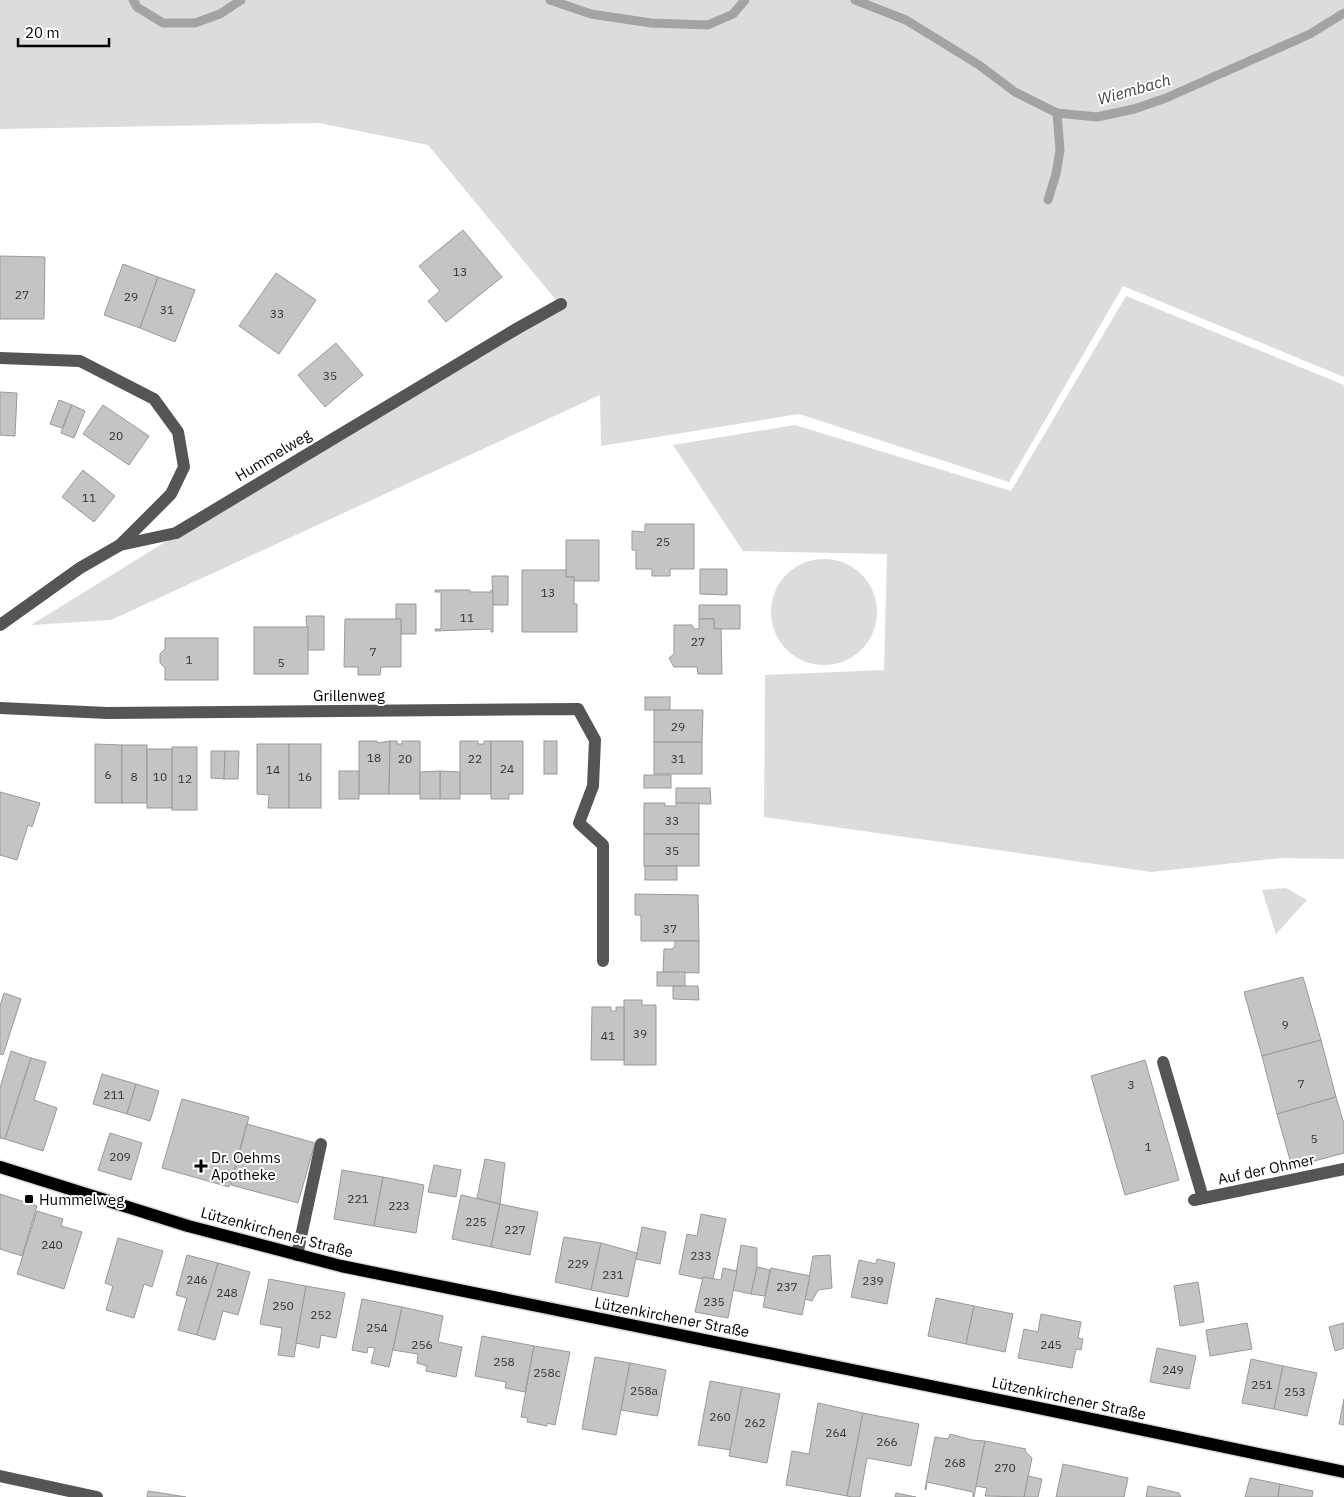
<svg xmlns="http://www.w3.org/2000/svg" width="1344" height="1497" viewBox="0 0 1344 1497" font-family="'IBM Plex Sans',sans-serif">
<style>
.green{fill:#dcdcdc}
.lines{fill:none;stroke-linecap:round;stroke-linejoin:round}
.stream{stroke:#a3a3a3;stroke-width:9}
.building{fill:#c4c4c4;stroke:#999}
.major-casing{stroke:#dbdbdb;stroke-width:15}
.minor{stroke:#555;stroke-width:12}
.major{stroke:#000;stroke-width:12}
.poi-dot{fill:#000;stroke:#fff;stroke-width:2}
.labels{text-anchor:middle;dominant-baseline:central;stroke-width:4;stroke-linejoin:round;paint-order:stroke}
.number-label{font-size:12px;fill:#313131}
.street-label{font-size:15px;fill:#000;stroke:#fff}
.poi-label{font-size:15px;fill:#000;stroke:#fff;text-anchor:start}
.water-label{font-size:16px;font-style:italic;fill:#444;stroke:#fff}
</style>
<rect width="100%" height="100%" fill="#fff"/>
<!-- green -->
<g class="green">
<path d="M0,0H1344V377L1123,286L1009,482L799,414L601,446L600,395L111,620L31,625L556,300L428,145L319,123L0,129Z"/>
<path d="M1126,296L1344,385V859L1282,858L1151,872L764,817L765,675L884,670L887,554L743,551L673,445L795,425L1011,491Z"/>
<circle cx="824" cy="612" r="53"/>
<path d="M1286,888L1307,900L1276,934L1262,890Z"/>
</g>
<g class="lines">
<!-- stream -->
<g class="stream">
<path d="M133,0L137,7L163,23H195L220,14L241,0"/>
<path d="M550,0L591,14L651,23L708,25L733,14L745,0"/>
<path d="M855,0L906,20L979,65L1015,92L1057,113L1097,117L1134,109L1166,98L1310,34L1344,13"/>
<path d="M1048,200L1056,174L1060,150L1057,113"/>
</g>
</g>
<!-- building -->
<g class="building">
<path d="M463,230L502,277L446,322L428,301L440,291L419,266Z"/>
<path d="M0,256L45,257L44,319H0Z"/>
<path d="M123,264L158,277L140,328L104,315Z"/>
<path d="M276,273L316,300L279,354L239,326Z"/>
<path d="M158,277L195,290L175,342L140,328Z"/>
<path d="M336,343L363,375L325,407L298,375Z"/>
<path d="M0,392L17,393L15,436L0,435Z"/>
<path d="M59,400L72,405L62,428L50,424Z"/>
<path d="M72,405L85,411L74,438L61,433Z"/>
<path d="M103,405L149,436L129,465L83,434Z"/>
<path d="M83,470L115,496L94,522L62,497Z"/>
<path d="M645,524H694V569H670V576H652V569H636V550H632V531L645,532Z"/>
<path d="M566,540H599V581H574V577H566Z"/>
<path d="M700,569H727V595L700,594Z"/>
<path d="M522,570H566V577H574V604H577V632H522Z"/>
<path d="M492,576H508V605H493Z"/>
<path d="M435,590H470V592H491V590H493V632H491V629L435,631V629H441V592H435Z"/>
<path d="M396,604H416V634H401V619H396Z"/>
<path d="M699,605H740V629H714V619H699Z"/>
<path d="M306,616H324V650H308Z"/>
<path d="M345,619H401V667H381L380,675H358V667H344Z"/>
<path d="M699,619H714V629H721L722,674H698L697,667H674L669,658L674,654V625H692L694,629H699Z"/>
<rect x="254" y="627" width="54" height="47"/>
<path d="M165,638H218V680H165V668L160,663V654L165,649Z"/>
<rect x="645" y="697" width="25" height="13"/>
<path d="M654,710H703L702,742H654Z"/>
<path d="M359,741H377V743L390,741L389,794H359Z"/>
<path d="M390,741H397V744H402V741H420V794H389Z"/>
<path d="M460,741H478V744H484V741H491V794H460Z"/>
<path d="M491,741H523V794H509V799H491Z"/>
<rect x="544" y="741" width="13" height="33"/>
<rect x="654" y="742" width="48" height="32"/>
<path d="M95,744L122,745V803H95Z"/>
<path d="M257,744H289V808H268L269,795L257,794Z"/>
<rect x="289" y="744" width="32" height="64"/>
<rect x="122" y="745" width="25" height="58"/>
<rect x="172" y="747" width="25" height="63"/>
<rect x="147" y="749" width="25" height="59"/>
<path d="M211,751H225L224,779L211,778Z"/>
<path d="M225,751H239L238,779H224Z"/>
<rect x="339" y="771" width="20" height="28"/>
<path d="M440,771L460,772V799H440Z"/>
<path d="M440,771V799H420V772Z"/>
<rect x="644" y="775" width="27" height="13"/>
<path d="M676,788H710L711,804L676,803Z"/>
<path d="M0,792L40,803L32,827L28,825L17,860L0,855Z"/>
<path d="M644,803H665V806H676V803H699V834H644Z"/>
<rect x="644" y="834" width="55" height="32"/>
<rect x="645" y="866" width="32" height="14"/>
<path d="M635,894L698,895L699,941H641V915H635Z"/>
<path d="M675,941H699V973L663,972L664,949H672L675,946Z"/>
<rect x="657" y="972" width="28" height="14"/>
<path d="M1303,977L1321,1040L1262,1056L1244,992Z"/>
<path d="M673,986H698L699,1000L673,999Z"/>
<path d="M4,993L21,999L3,1055L0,1054V1006Z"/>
<path d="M624,1000H642V1005H656V1065H624Z"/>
<path d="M592,1007H611V1011H616V1007H624V1060H591Z"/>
<path d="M1321,1040L1336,1097L1277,1114L1262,1056Z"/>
<path d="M11,1051L31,1058L5,1139L0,1138V1088Z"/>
<path d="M31,1058L46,1062L34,1100L57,1108L43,1151L5,1139Z"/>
<path d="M1145,1060L1179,1180L1125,1195L1091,1076Z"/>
<path d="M102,1074L136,1084L127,1114L93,1104Z"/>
<path d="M136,1084L159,1091L150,1121L127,1114Z"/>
<path d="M1336,1097L1344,1124V1153L1292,1167L1277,1114Z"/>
<path d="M182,1099L249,1117L229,1187L162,1168Z"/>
<path d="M247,1124L315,1143L298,1203L231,1185Z"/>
<path d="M110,1133L142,1143L131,1180L98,1170Z"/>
<path d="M485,1159L505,1163L500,1204L477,1198Z"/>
<path d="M434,1165L461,1170L456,1197L428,1192Z"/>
<path d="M342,1170L383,1177L374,1226L334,1219Z"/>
<path d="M383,1177L424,1185L416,1233L374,1226Z"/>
<path d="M0,1194L37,1206L22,1256L0,1249Z"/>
<path d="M461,1195L500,1204L491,1247L452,1239Z"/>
<path d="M500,1204L538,1212L530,1255L491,1247Z"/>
<path d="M37,1211L63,1219L61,1226L82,1232L64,1289L17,1274Z"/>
<path d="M701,1214L726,1219L713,1279L703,1277L702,1279L679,1274L687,1234L697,1236Z"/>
<path d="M642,1227L666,1232L660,1264L636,1259Z"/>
<path d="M564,1237L601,1243L591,1290L555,1282Z"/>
<path d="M118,1238L163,1251L152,1287L144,1284L134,1318L106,1310L113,1286L105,1283Z"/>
<path d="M601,1243L637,1253L628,1297L591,1290Z"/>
<path d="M741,1245L757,1248V1267L751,1294L733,1290Z"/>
<path d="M187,1255L218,1263L197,1335L178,1330L187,1298L176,1295Z"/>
<path d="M830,1255L832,1288L818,1290L812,1301L805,1299L813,1256Z"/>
<path d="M877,1259L895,1263L887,1304L851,1297L859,1260L876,1264Z"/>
<path d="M218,1263L250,1272L238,1315L223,1311L215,1340L197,1335Z"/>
<path d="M757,1267L770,1270L765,1296L751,1294Z"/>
<path d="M723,1268L737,1271L728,1318L695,1312L703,1277L721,1280Z"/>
<path d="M771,1268L810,1276L802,1315L763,1307Z"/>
<path d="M269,1279L306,1286L294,1357L278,1355L282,1328L260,1324Z"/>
<path d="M1198,1282L1204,1322L1180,1326L1174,1286Z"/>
<path d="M306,1286L345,1293L336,1338L321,1335L319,1348L296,1343Z"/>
<path d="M936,1298L974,1306L966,1344L928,1336Z"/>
<path d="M362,1299L402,1307L389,1367L371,1363L375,1348L368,1347L367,1353L352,1350Z"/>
<path d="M974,1306L1013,1314L1005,1352L966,1344Z"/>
<path d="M402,1307L443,1316L438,1342L462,1347L456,1377L426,1371L427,1366L417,1363L418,1354L393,1350Z"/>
<path d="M1041,1314L1081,1322L1078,1338L1083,1339L1081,1350L1076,1349L1072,1368L1018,1358L1024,1329L1038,1332Z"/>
<path d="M1247,1323L1252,1349L1210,1356L1206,1330Z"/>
<path d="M1344,1323V1348L1335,1351L1329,1327Z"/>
<path d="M482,1336L534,1346L525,1392L505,1388L506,1382L475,1376Z"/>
<path d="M534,1346L570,1352L555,1425L547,1423V1426L527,1422L528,1418L521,1417Z"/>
<path d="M1157,1348L1196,1356L1189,1389L1150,1382Z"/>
<path d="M595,1357L630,1363L616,1435L582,1429Z"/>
<path d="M1251,1359L1283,1366L1274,1409L1242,1403Z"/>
<path d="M630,1363L666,1370L658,1414L657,1416L621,1410Z"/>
<path d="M1283,1366L1317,1373L1307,1416L1274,1409Z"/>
<path d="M710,1381L742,1387L731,1450L698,1445Z"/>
<path d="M742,1387L780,1394L767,1463L729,1456Z"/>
<path d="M1344,1399V1425L1339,1424Z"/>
<path d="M818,1403L863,1413L847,1496L786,1485L792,1451L809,1454Z"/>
<path d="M863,1413L919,1424L911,1466L867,1458L860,1497H852L847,1496Z"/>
<path d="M950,1434L972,1440L985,1441L974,1497H973V1492L927,1482L926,1490L925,1489L935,1437L948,1439Z"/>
<path d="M985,1441L1026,1449L1025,1451L1032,1458L1024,1497L985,1496L987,1488L976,1486Z"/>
<path d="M1063,1464L1128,1478L1124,1497H1056Z"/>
<path d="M1028,1476L1042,1479L1038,1497H1024Z"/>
<path d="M1250,1478L1280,1484L1278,1497H1245Z"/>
<path d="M1280,1484L1313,1491L1312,1497H1278Z"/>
<path d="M1148,1486L1179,1493L1181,1497H1146Z"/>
<path d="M148,1491L186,1497H147Z"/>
<path d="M896,1493L916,1497H895Z"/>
</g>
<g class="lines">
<defs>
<path id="major" d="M0,1167L188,1226L341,1266L1063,1413L1344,1472"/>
</defs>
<!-- major casing -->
<use href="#major" class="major-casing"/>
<!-- minor -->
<g class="minor">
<path d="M0,358L80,361L154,399L178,432L184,467L171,494L120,545"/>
<path d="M0,625L80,568L120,545L176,533L518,328L561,304"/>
<path d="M0,708L107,713L578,709L595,740L593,786L579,823L603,845V961"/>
<path d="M1163,1062L1203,1198"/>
<path d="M1194,1200L1344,1169"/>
<path d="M297,1255L321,1144"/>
<path d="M0,1476L97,1497"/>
</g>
<!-- major -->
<use href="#major" class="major"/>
</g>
<!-- markers -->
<g class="poi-dot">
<path d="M198.5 1158.5h5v5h5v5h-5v5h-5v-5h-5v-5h5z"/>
<rect x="24" y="1194" width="10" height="10" rx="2.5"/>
</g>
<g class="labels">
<!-- number labels -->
<g class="number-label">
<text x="460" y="271">13</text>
<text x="22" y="294">27</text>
<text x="131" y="296">29</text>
<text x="167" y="309">31</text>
<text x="277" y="313">33</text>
<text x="330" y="375">35</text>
<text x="116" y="435">20</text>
<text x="89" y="497">11</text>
<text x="663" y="541">25</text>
<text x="548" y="592">13</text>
<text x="467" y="617">11</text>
<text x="698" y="641">27</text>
<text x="373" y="651">7</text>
<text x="189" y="659">1</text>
<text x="281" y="662">5</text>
<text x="678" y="726">29</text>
<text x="374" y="757">18</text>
<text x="405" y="758">20</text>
<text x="475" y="758">22</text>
<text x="678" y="758">31</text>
<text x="507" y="768">24</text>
<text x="273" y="769">14</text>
<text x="108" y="774">6</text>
<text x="134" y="776">8</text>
<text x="160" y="776">10</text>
<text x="305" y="776">16</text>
<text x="185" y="778">12</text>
<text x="672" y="820">33</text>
<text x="672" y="850">35</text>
<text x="670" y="928">37</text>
<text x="1285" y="1024">9</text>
<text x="640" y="1033">39</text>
<text x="608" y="1035">41</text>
<text x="1301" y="1083">7</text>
<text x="1131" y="1084">3</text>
<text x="114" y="1094">211</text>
<text x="1314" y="1138">5</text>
<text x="1148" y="1146">1</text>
<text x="120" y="1156">209</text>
<text x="358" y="1198">221</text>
<text x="399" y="1205">223</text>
<text x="476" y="1221">225</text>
<text x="515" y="1229">227</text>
<text x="52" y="1244">240</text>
<text x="701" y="1255">233</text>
<text x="578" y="1263">229</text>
<text x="613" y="1274">231</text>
<text x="197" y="1279">246</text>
<text x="873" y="1280">239</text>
<text x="787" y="1286">237</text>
<text x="227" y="1292">248</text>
<text x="714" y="1301">235</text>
<text x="283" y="1305">250</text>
<text x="321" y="1314">252</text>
<text x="377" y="1327">254</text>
<text x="422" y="1344">256</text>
<text x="1051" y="1344">245</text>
<text x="504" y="1361">258</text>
<text x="1173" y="1369">249</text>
<text x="547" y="1372">258c</text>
<text x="1262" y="1384">251</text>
<text x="644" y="1390">258a</text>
<text x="1295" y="1391">253</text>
<text x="720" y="1416">260</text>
<text x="755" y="1422">262</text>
<text x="836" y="1432">264</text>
<text x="887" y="1441">266</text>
<text x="955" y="1462">268</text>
<text x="1005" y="1467">270</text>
</g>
<!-- street labels -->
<g class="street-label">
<text transform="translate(273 455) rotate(-31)">Hummelweg</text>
<text x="349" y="695">Grillenweg</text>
<text transform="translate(1266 1169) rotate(-12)">Auf der Ohmer</text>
<text transform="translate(277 1232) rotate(15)">Lützenkirchener Straße</text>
<text transform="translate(672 1317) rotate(11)">Lützenkirchener Straße</text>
<text transform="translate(1069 1398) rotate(12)">Lützenkirchener Straße</text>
</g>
<!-- poi labels -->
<g class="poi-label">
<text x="211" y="1157">Dr. Oehms<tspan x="211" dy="17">Apotheke</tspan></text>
<text x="39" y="1199">Hummelweg</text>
</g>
<!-- water labels -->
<g class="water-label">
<text transform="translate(1134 89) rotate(-16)">Wiembach</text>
</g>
</g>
<!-- scale -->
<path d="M18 38v8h91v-8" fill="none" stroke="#000000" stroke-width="2.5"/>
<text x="25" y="38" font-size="15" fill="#000000" stroke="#ffffff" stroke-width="4" paint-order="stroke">20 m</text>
</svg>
